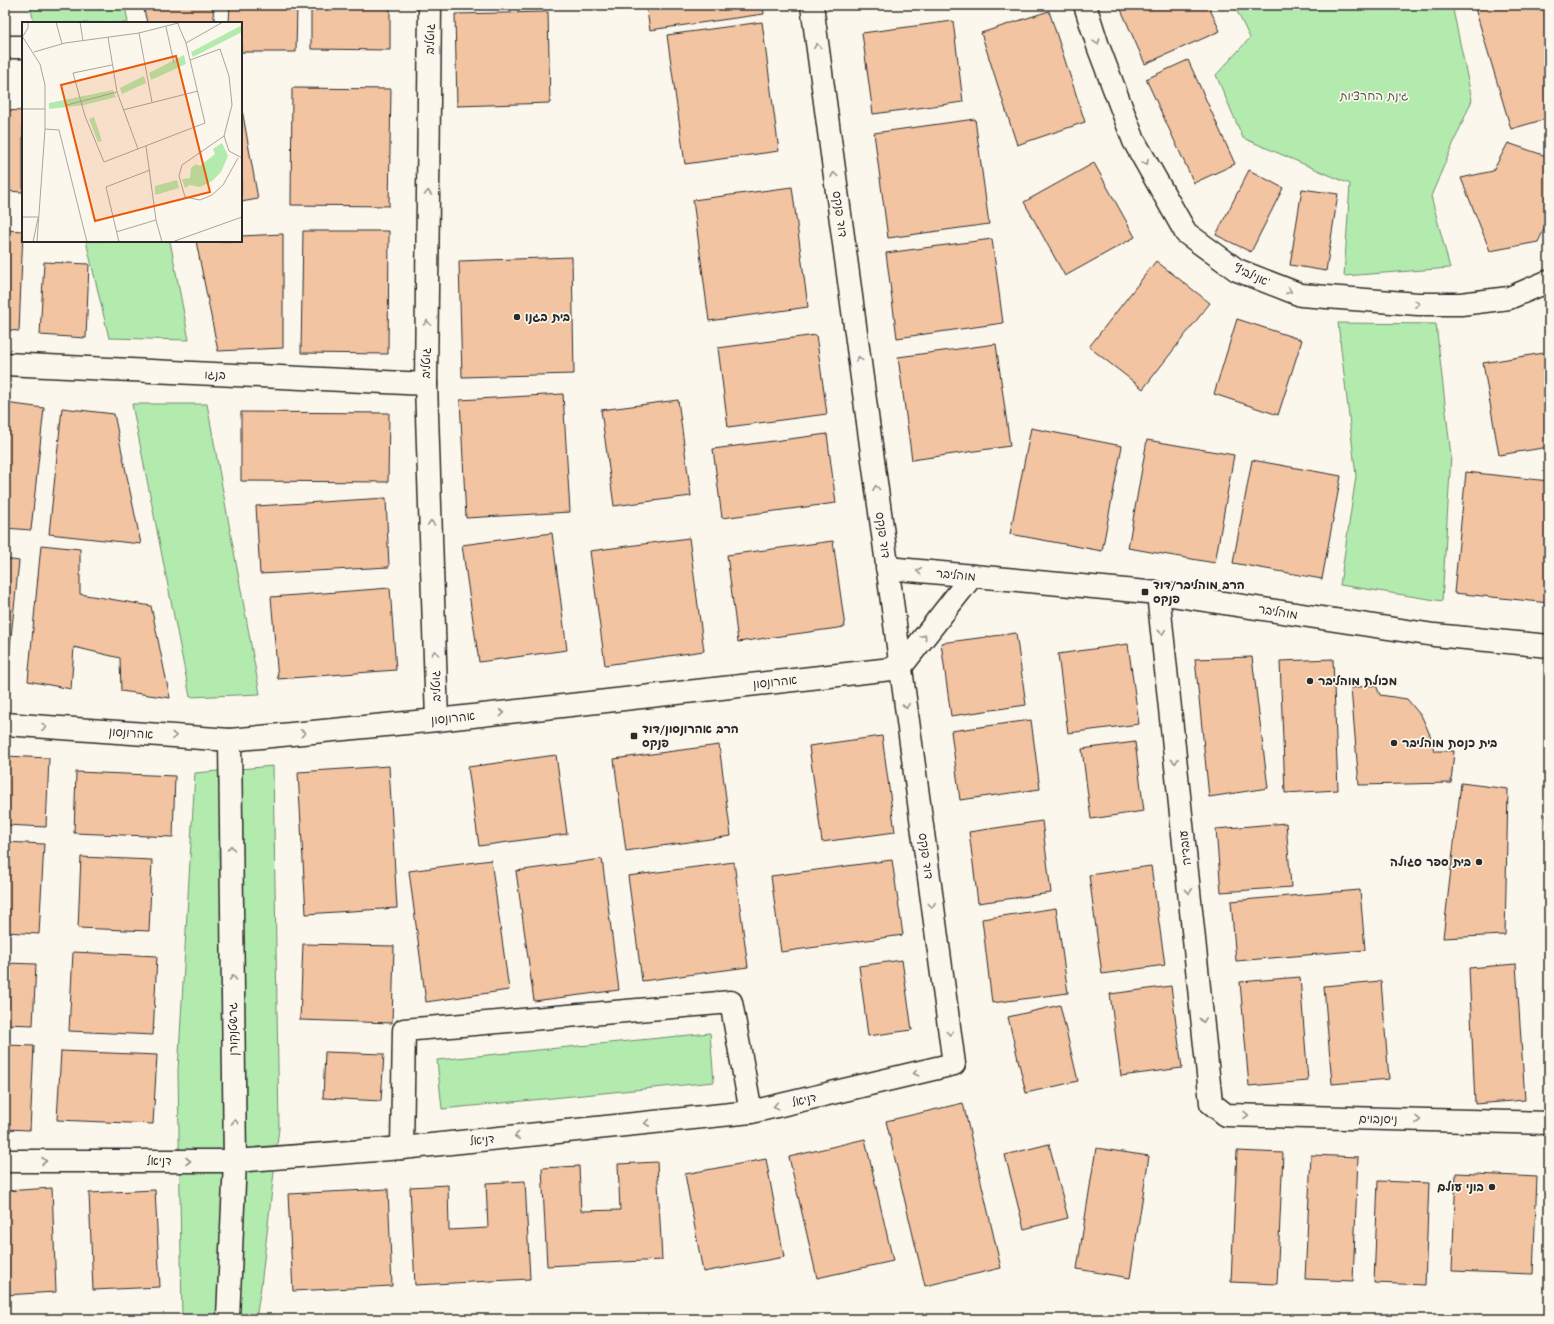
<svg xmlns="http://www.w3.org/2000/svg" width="1554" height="1324" viewBox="0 0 1554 1324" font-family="'Comic Neue','Playpen Sans Hebrew',sans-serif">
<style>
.green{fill:#b3ebae;stroke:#6f8b6c}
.building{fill:#f3c4a2;stroke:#2b2b2b}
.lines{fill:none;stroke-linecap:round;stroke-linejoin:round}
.minor-casing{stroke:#2b2b2b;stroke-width:25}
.minor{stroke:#fbf7ec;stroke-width:22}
.oneway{stroke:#93918c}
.poi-dot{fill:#2b2b2b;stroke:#fbf7ec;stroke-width:1.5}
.labels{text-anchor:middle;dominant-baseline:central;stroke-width:3.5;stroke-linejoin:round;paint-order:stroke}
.street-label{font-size:12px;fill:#2b2b2b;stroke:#fbf7ec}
.park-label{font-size:12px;fill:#4d5b4c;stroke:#fbf7ec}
.poi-label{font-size:12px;font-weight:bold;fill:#2b2b2b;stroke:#fbf7ec;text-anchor:start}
.inset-road{fill:none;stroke:#a8a59f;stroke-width:1}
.view{fill:#e8590c;fill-opacity:0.15;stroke:#e8590c;stroke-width:2}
.inset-edge{fill:none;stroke:#2b2b2b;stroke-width:2}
</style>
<rect width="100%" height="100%" fill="#fbf7ec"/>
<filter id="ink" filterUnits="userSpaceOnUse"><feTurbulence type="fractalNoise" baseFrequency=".025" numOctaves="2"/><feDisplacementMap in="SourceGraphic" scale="8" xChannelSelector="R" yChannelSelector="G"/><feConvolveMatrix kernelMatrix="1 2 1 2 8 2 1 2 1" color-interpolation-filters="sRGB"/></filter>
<g filter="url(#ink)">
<!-- green -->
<g class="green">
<path d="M30,5H125L128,23H34Z"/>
<path d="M1234,5H1452L1472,100L1431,196L1450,268L1344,276L1350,184L1243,138L1216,75L1250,38Z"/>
<path d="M86,241H170L189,340L109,338Z"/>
<path d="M1338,323L1436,324L1451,456L1442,601L1340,585L1356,476Z"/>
<path d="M132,404H207L260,694L190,697Z"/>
<path d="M273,766L279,1128L261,1286L256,1319H182L178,1071L195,773Z"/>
<path d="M710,1033L714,1082L442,1109L437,1060Z"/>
</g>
<!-- building -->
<g class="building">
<path d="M143,5H212L215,23H147Z"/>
<path d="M230,5H297L296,52H241V23H229Z"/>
<path d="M311,5H390V50L311,49Z"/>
<path d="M646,5H763L764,14L650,30Z"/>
<path d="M1119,5H1208L1220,31L1145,64Z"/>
<path d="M1474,5H1548L1549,118L1511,129Z"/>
<path d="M1049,11L1085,122L1017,145L981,33Z"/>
<path d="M548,12L550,103L457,106L455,14Z"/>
<path d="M953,21L963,102L873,114L862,33Z"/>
<path d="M762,22L779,151L685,164L667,35Z"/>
<path d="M1188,60L1235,164L1194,183L1146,79Z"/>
<path d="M292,88L391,89L389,206L291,205Z"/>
<path d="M241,104L258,199L241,202Z"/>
<path d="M5,110L23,111V192L5,191Z"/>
<path d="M975,119L989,224L888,238L874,133Z"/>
<path d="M1508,143L1549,157V219L1538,242L1490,251L1461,178L1493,171Z"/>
<path d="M1094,163L1135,237L1065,276L1024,202Z"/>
<path d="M1249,170L1283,188L1251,252L1216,235Z"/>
<path d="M792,187L808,307L709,321L693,200Z"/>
<path d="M1302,189L1338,194L1326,271L1290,265Z"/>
<path d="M5,230L23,231L19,331L5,330Z"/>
<path d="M303,231H389L388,354L301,353Z"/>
<path d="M283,234V348L218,351L196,241H241V236Z"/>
<path d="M992,239L1003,323L897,338L886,253Z"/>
<path d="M572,257L574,374L462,377L459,261Z"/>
<path d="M1156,261L1210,303L1143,389L1089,347Z"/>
<path d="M44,262L89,264L86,338L40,335Z"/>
<path d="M1237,319L1302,340L1278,415L1214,394Z"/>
<path d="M816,335L827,414L728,427L718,348Z"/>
<path d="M996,344L1010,446L912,460L898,357Z"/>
<path d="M1549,352V447L1499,455L1483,363Z"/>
<path d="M563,394L570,512L466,518L460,400Z"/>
<path d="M678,400L691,496L614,506L601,410Z"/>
<path d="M5,403L44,408L31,530L5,528Z"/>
<path d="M62,408L114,414L141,544L49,534Z"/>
<path d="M241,412L389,413L388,482L241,481Z"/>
<path d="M1031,428L1122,446L1102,551L1010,534Z"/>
<path d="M827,434L836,503L722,518L713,449Z"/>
<path d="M1147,440L1234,455L1215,563L1128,548Z"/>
<path d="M1252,460L1341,476L1322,579L1233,563Z"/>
<path d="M1466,472L1549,481V603L1454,593Z"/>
<path d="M386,498L389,567L260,574L256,506Z"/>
<path d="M552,533L567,650L479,662L462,545Z"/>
<path d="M689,538L704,651L605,665L590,551Z"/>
<path d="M833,541L845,627L738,642L727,555Z"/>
<path d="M41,545L80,549V594L151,606L170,698L121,691L120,658L74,647L71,689L28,681Z"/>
<path d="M5,559L19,561L6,684H5Z"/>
<path d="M390,588L396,670L278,679L271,597Z"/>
<path d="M1016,633L1026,705L951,716L941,643Z"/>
<path d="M1128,644L1139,724L1068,733L1058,654Z"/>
<path d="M1252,657L1268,788L1209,797L1195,659Z"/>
<path d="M1333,659L1338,790L1285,793L1280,661Z"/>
<path d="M1376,685L1380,695L1407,699L1422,717L1430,735L1434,751H1454L1451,783L1359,785L1351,688Z"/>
<path d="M1031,720L1040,789L960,800L951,731Z"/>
<path d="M882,736L895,832L822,842L809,746Z"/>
<path d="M1135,742L1144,811L1091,819L1082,749Z"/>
<path d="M719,745L731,836L626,851L614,759Z"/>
<path d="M556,755L567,834L479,846L468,767Z"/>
<path d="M5,756L49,758L46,827L5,825Z"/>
<path d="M389,766L397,908L306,914L298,772Z"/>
<path d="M76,772L175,776L173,837L74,833Z"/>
<path d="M1461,783L1508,789L1505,935L1443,938Z"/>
<path d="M1546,814H1549V855V853Z"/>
<path d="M1042,821L1051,893L978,903L969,832Z"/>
<path d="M1286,823L1291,887L1221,892L1216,829Z"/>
<path d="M5,842L44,844L39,934L5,932Z"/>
<path d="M81,857L152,860L149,931L78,928Z"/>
<path d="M602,859L619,990L534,1001L516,871Z"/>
<path d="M491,860L509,990L426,1002L409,871Z"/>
<path d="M892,860L903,935L781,952L771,876Z"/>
<path d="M734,862L748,967L642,981L628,876Z"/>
<path d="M1151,866L1165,965L1102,974L1089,875Z"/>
<path d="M1360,890L1365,950L1236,961L1231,901Z"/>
<path d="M1056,908L1068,993L992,1003L982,919Z"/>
<path d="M303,944L394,946L392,1023L300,1020Z"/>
<path d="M73,952L157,956L153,1035L69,1031Z"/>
<path d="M902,960L912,1030L868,1036L859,966Z"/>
<path d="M5,963L36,964L33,1025L5,1024Z"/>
<path d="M1516,964L1525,1100L1475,1104L1469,968Z"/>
<path d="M1300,977L1308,1081L1249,1086L1240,982Z"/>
<path d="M1381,981L1389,1079L1332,1084L1324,986Z"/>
<path d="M1171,986L1182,1068L1121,1076L1110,994Z"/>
<path d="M1060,1005L1078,1081L1026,1093L1008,1017Z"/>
<path d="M5,1045L34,1046L30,1130L5,1129Z"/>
<path d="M61,1051L157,1055L153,1124L57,1120Z"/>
<path d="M325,1052L384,1054L381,1101L323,1098Z"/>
<path d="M963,1103L1001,1268L925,1286L886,1121Z"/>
<path d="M865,1139L893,1261L817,1278L789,1157Z"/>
<path d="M1049,1144L1068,1218L1024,1229L1005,1155Z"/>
<path d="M1096,1148L1149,1156L1130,1278L1077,1269Z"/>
<path d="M1237,1151L1283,1153L1277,1284L1231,1282Z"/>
<path d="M1311,1155L1358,1157L1353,1281L1305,1279Z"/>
<path d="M766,1159L784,1257L703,1272L685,1174Z"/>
<path d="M657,1162L662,1260L547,1266L542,1168L579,1166L581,1211L620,1210L618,1164Z"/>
<path d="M1456,1173L1537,1177L1533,1274L1452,1271Z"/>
<path d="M525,1181L530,1279L415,1285L410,1187L448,1185L449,1230L488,1228L486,1183Z"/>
<path d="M1378,1181L1429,1183L1425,1285L1374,1283Z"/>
<path d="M52,1188L56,1292L5,1295V1191Z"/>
<path d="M388,1189L392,1286L293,1291L288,1194Z"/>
<path d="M155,1190L160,1287L93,1290L89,1193Z"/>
</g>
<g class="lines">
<defs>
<g id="minor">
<path d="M430,5L426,384L437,720"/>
<path d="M1085,5L1098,46L1134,141L1186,233L1237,270L1301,295L1418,304H1461L1509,298L1549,281"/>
<path d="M5,47H23"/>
<path d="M5,364L426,384"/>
<path d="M887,568L1158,593L1434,635L1549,646"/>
<path d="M1158,593L1211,1103L1226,1115L1549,1123"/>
<path d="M900,668L972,576"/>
<path d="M5,724L230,740L437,720L900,668"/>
<path d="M402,1148L404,1030L731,1002L751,1112"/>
<path d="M5,1161H235L402,1148L751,1112L954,1064L812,5"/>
<path d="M228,1317L235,1161L230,740"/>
</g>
</defs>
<!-- minor casing -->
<use href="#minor" class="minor-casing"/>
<!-- minor -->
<use href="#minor" class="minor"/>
</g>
<!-- one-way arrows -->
<defs><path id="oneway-chevron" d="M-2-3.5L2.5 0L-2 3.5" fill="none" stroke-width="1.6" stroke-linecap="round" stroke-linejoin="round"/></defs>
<g class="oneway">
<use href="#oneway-chevron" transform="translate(1097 42) rotate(72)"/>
<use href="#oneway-chevron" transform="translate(817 46) rotate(-98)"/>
<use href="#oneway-chevron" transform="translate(1146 162) rotate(60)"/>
<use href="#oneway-chevron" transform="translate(834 175) rotate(-98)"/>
<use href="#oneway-chevron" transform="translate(428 193) rotate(-89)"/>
<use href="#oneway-chevron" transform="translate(1289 291) rotate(21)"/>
<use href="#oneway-chevron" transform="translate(1417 304) rotate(2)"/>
<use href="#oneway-chevron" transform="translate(427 323) rotate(-89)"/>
<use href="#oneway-chevron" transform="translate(859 359) rotate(-98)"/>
<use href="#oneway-chevron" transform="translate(876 488) rotate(-98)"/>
<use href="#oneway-chevron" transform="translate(431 523) rotate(-92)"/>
<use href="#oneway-chevron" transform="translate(919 571) rotate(-175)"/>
<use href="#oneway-chevron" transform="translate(1162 632) rotate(84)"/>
<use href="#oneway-chevron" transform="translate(924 637) rotate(-52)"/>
<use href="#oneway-chevron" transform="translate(435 653) rotate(-92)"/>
<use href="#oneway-chevron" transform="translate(906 706) rotate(82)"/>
<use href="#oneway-chevron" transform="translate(502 713) rotate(-6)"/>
<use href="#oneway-chevron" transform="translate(44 727) rotate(4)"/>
<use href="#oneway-chevron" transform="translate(303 733) rotate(-6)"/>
<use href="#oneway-chevron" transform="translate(174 736) rotate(4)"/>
<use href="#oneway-chevron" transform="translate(1175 761) rotate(84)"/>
<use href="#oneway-chevron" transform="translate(231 848) rotate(-91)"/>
<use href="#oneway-chevron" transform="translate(1189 891) rotate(84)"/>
<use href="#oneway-chevron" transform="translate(932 905) rotate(82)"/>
<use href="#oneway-chevron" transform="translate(233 978) rotate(-91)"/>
<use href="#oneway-chevron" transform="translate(1203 1020) rotate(84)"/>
<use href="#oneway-chevron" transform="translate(950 1033) rotate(82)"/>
<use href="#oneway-chevron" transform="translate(916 1073) rotate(167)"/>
<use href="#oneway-chevron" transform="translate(776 1106) rotate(167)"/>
<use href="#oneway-chevron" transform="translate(1246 1115) rotate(1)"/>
<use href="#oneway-chevron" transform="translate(1418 1120) rotate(1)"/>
<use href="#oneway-chevron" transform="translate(235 1122) rotate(-91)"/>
<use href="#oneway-chevron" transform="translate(647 1123) rotate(174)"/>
<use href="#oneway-chevron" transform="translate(517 1136) rotate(174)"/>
<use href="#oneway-chevron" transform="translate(44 1161)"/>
<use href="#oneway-chevron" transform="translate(188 1161)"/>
</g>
</g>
<!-- markers -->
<g class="poi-dot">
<circle cx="517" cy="317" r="4"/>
<rect x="1141" y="588" width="8" height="8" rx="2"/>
<circle cx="1310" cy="681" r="4"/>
<rect x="630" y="732" width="8" height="8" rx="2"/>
<circle cx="1394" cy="743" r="4"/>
<circle cx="1479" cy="862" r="4"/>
<circle cx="1492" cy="1187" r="4"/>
</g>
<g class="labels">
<!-- street labels -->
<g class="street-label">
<text transform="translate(430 39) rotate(-89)">גוטליב</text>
<text transform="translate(840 214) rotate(82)">דוד פנקס</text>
<text transform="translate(1252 275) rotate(24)">אנילביץ'</text>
<text transform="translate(426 363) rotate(-89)">גוטליב</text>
<text transform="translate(215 375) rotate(2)">בנגו</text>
<text transform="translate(883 535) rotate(82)">דוד פנקס</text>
<text transform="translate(956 575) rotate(5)">מוהליבר</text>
<text transform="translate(1278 612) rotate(9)">מוהליבר</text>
<text transform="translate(775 682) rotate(-6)">אהרונסון</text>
<text transform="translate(436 686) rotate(-92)">גוטליב</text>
<text transform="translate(453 718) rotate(-6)">אהרונסון</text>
<text transform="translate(131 733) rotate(4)">אהרונסון</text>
<text transform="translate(1185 848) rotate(-96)">עובדיה</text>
<text transform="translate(926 856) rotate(82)">דוד פנקס</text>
<text transform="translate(233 1029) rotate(-91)">גרשטנקורן</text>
<text transform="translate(804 1100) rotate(-13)">דניאל</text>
<text transform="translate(1378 1119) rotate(1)">ניסנבוים</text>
<text transform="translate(482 1140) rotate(-6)">דניאל</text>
<text x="159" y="1161">דניאל</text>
</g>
<!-- park labels -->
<g class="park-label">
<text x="1374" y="96">גינת החרציות</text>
</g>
<!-- poi labels -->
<g class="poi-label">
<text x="525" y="317">בית בגנו</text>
<text x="1153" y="585">הרב מוהליבר/דוד<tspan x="1153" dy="14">פנקס</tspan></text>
<text x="1318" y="681">מכולת מוהליבר</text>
<text x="642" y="729">הרב אהרונסון/דוד<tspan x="642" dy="14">פנקס</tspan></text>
<text x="1402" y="743">בית כנסת מוהליבר</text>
<text x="1471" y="862" text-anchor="end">בית ספר סגולה</text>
<text x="1484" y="1187" text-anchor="end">בוני עולם</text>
</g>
</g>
<!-- overview -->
<g transform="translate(22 22)">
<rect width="220" height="220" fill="#fbf7ec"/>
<path d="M220,3V10L171,35L169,30ZM162,33L164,42L129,58L127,51ZM122,54L124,61L100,72L98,66ZM91,68L94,75L62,83L27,87V81ZM72,95L80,119L76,120L67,97ZM200,121L206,134L199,150L190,159L178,165L168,163L163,166L160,157L168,156L169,146L174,142L178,144L193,132L191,127ZM155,158L157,166L133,173V164Z" fill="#b3ebae"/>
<path class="inset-road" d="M34,0L40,22M58,0L61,19M144,5L152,41M117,11L130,80M0,14L18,42L23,63V107L15,220M1,14L6,6V0M86,15L95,70L116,127M164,21L201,0M12,30L43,21L117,11L160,0M168,38L198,27L207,54L210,83L202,114L160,143L157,154L163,175L178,178L190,173L201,163L216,136M90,43L51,51L63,94L82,140L183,101L164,21L155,0M45,83L95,70M0,87H23M101,88L176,69M23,107L37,108L65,220M202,114L207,129L220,136M124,124L134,198L140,220M0,195H17M94,210L134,198M11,220L16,196M97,220L84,165L128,148M150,220L220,195"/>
<path class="view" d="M154,34L188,170L73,199L39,63Z"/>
<rect width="220" height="220" class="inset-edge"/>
</g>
<!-- margin -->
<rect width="1554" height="1324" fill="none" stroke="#fbf7ec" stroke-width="20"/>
<rect x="10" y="10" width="1534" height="1304" fill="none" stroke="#2b2b2b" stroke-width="1.5" filter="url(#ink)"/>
</svg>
